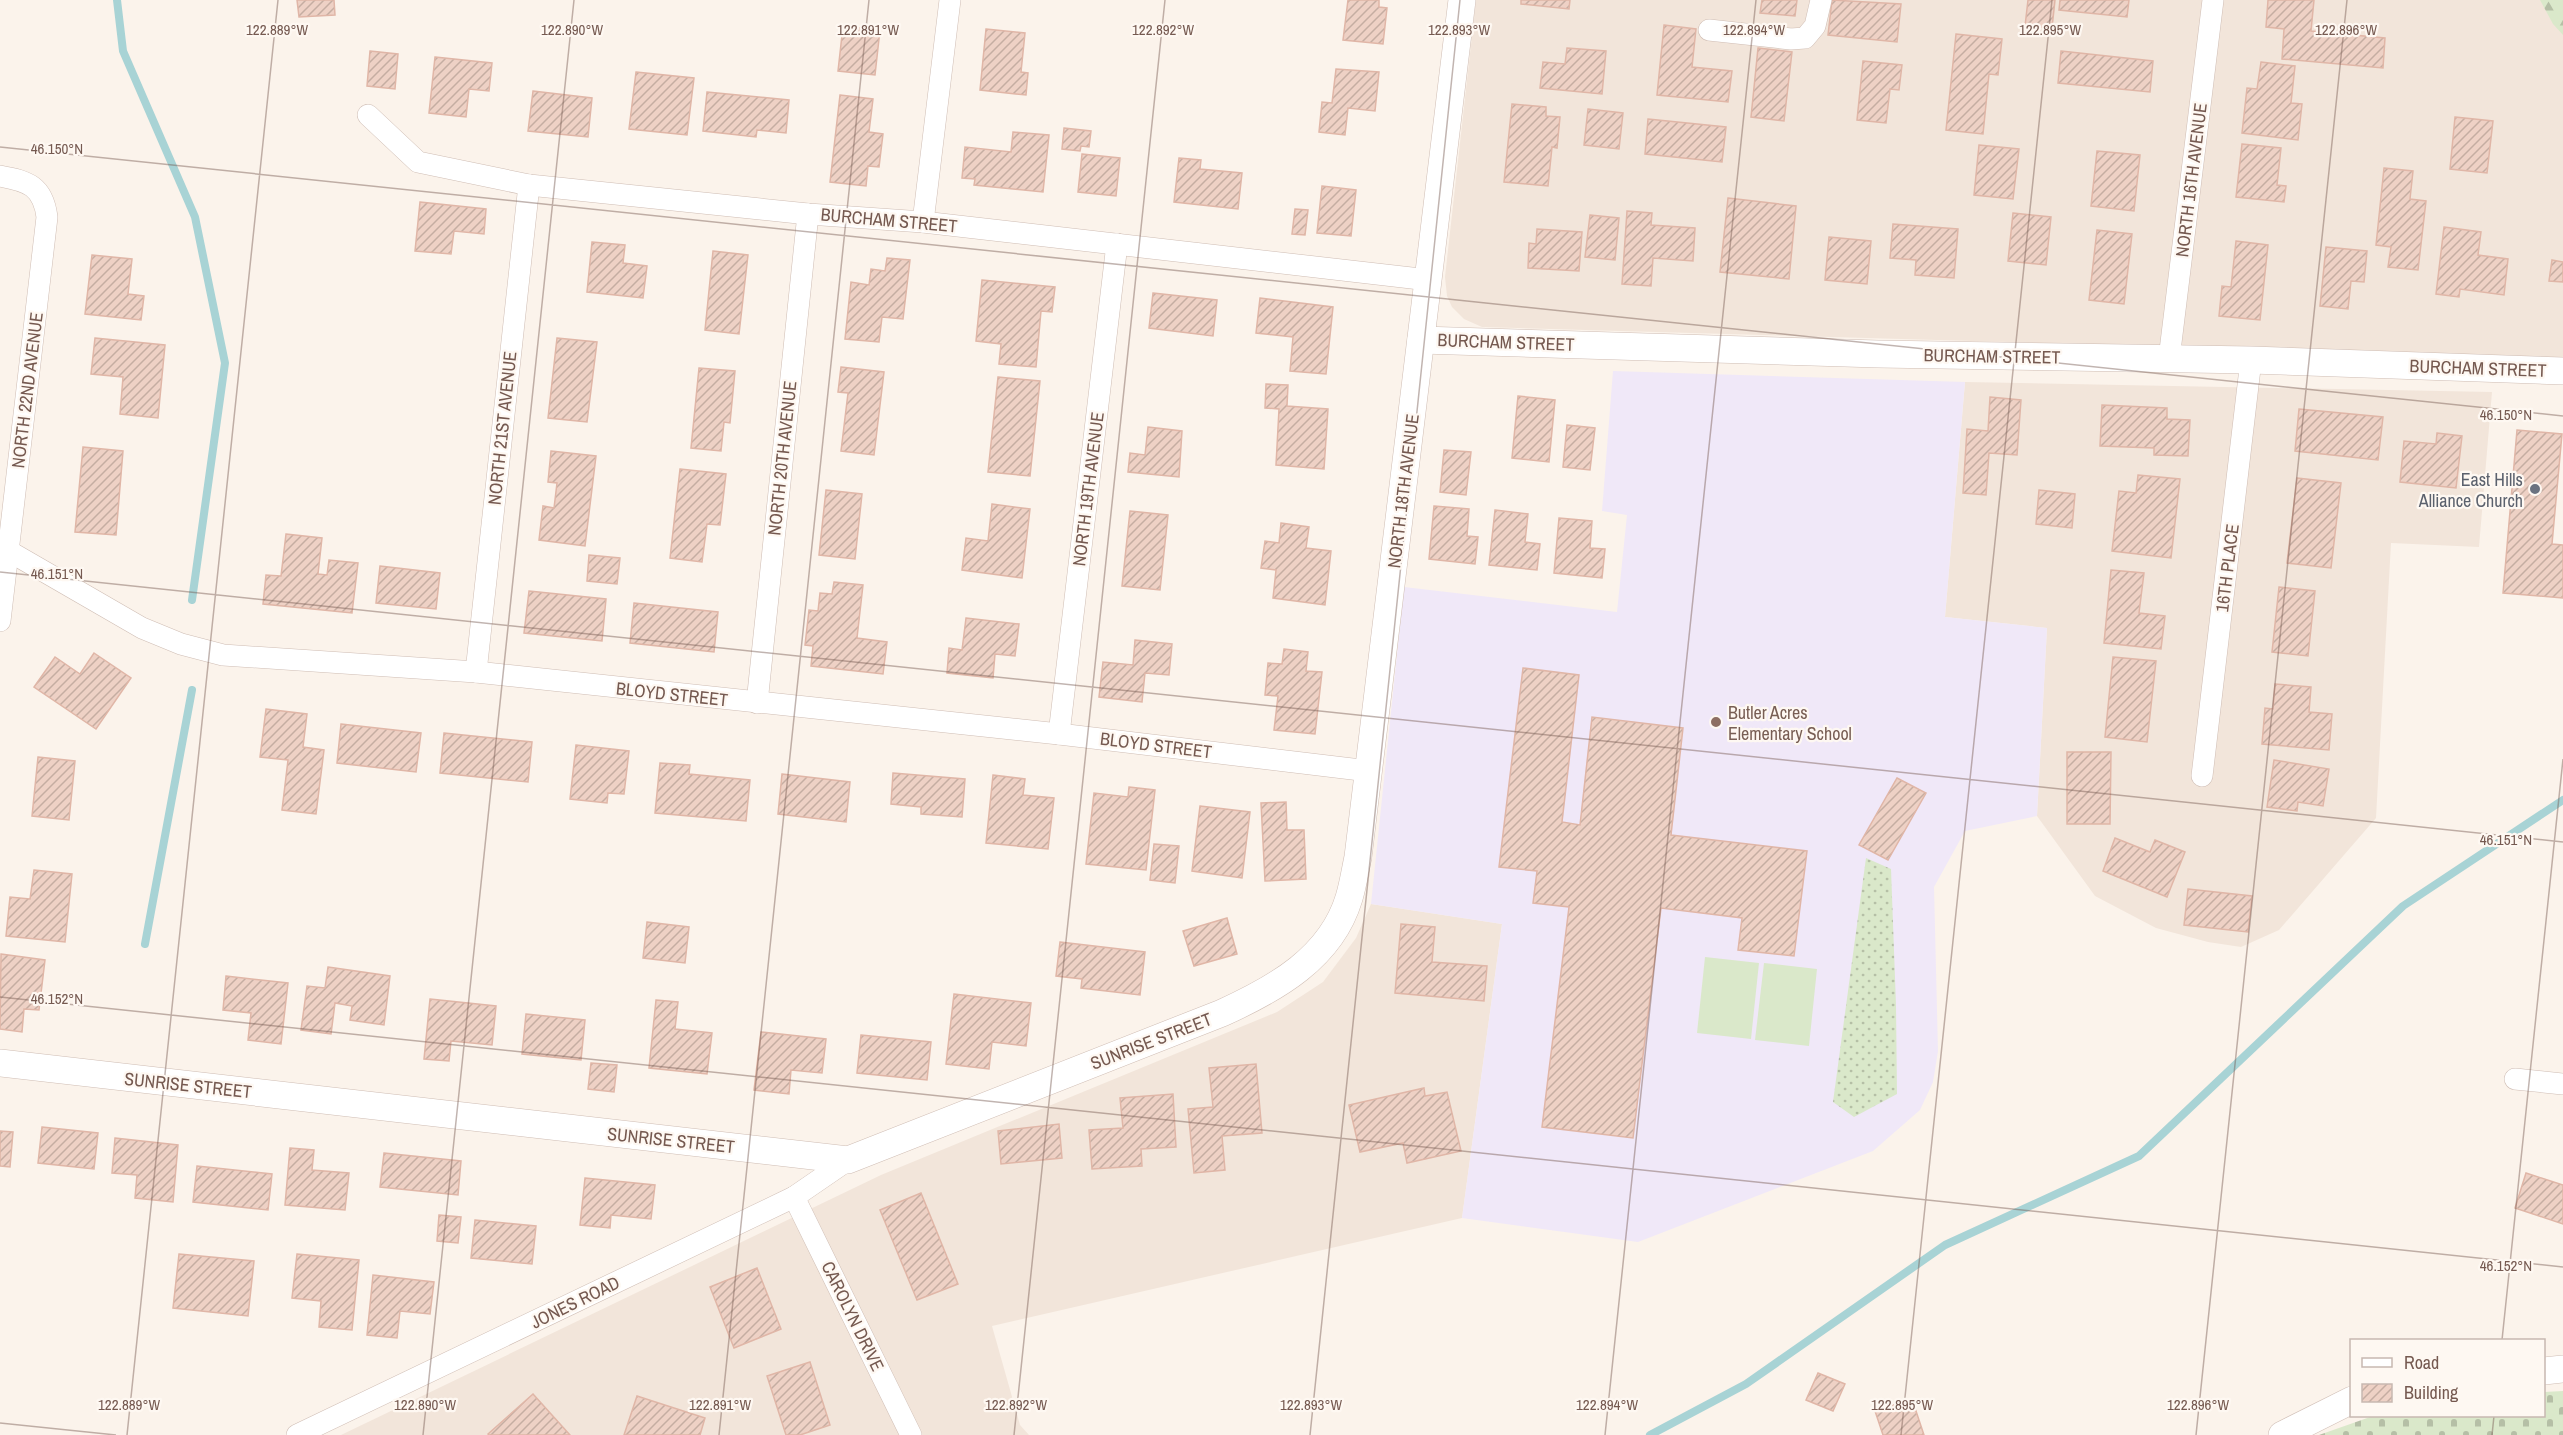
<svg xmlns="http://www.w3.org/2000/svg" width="2563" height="1435" viewBox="0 0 2563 1435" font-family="'Archivo Narrow',sans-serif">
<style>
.residential{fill:#f2e5da}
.education{fill:#f0e8f8}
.grass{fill:url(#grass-dots)}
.forest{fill:url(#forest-firs)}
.cemetery{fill:url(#cemetery-stones)}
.pitch{fill:#dae8ca}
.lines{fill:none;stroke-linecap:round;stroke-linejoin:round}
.stream{stroke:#a8d3d5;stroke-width:8}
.building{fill:url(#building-hatch);stroke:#e0b6a7;stroke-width:1.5}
.minor-casing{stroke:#cfbdb4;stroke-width:22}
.tertiary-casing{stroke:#cfbdb4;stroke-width:28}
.minor{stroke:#fff;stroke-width:21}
.tertiary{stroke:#fff;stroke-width:27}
.ticks{fill:none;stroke:#755950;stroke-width:1.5;stroke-opacity:0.45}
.worship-dot{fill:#6b7280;stroke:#fef8f2;stroke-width:2}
.education-dot{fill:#8d6e63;stroke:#fef8f2;stroke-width:2}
.labels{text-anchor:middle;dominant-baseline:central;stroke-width:4.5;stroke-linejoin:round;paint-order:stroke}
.street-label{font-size:18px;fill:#755950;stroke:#fef8f2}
.worship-label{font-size:18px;fill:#5b616d;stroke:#fef8f2;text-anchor:end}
.education-label{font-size:18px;fill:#785e54;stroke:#fef8f2;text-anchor:start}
.ticks-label{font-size:15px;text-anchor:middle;fill:#755950;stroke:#fef8f2;stroke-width:4.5;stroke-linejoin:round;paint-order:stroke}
</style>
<defs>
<pattern id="grass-dots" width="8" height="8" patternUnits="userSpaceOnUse" patternTransform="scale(1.5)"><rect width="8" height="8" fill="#dae8ca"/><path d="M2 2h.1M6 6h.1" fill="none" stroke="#b5bfa6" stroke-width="1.8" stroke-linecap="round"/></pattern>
<pattern id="forest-firs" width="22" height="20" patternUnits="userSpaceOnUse" patternTransform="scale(1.5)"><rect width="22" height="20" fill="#dae8ca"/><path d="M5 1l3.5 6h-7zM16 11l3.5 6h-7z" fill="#b5bfa6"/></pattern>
<pattern id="cemetery-stones" width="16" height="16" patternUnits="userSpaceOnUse" patternTransform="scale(1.5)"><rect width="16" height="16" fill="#dae8ca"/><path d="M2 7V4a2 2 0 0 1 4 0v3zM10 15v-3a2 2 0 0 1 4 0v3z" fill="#b5bfa6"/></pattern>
<pattern id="building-hatch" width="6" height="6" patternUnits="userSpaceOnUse" patternTransform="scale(1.5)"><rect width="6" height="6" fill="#eed1c5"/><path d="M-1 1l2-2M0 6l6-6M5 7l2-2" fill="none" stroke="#c5ada2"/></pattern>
</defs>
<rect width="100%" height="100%" fill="#fbf3eb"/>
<!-- residential -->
<g class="residential">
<path d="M1476,0H2563V358L1482,327L1464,319L1452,307L1447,296L1445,277Z"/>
<path d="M1965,382L2492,392L2479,547L2391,543L2376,818L2279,930L2241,947L2208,942L2156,928L2095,896L2037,816L2047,628L1945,617Z"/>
<path d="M1371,904L1502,924L1462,1218L992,1326L1020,1425L1029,1435H341L881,1175L1277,1012L1323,982L1356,938Z"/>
</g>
<!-- education -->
<path class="education" d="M1613,371L1965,382L1945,617L2047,628L2037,816L1965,831L1934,887L1938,1051L1933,1082L1920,1110L1873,1151L1638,1242L1462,1218L1502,924L1371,904L1404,587L1617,612L1627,515L1602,511Z"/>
<!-- grass -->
<path class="grass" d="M1866,858L1891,869L1896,1005L1897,1094L1854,1117L1833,1102Z"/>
<!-- forest -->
<path class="forest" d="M2540,0H2563V35L2553,24Z"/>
<!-- cemetery -->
<path class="cemetery" d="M2563,1391V1435H2319L2373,1416H2544V1392Z"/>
<!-- pitch -->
<g class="pitch">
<path d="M1705,957L1759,963L1751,1039L1697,1033Z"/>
<path d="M1764,963L1817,969L1809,1046L1755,1040Z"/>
</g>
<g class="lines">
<!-- stream -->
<g class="stream">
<path d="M117,0L123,51L195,217L225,363L192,600"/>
<path d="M145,944L192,690"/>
<path d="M1650,1435L1746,1384L1945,1245L2139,1156L2403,906L2563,800"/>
</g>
</g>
<!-- building -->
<g class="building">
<path d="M297,0H334L335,15L299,17Z"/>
<path d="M1348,0H1379V7L1387,8L1383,44L1343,40Z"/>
<path d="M1521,0H1570L1569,9L1521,4Z"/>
<path d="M1762,0H1797L1795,16L1760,13Z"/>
<path d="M1832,0L1901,4L1897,42L1828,35Z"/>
<path d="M2028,0H2055L2052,28L2025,26Z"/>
<path d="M2060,0H2129L2127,17L2059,10Z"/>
<path d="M2268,0H2314L2311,31L2385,38L2383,68L2282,59L2284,29L2266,27Z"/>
<path d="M1664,25L1696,29L1692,67L1732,71L1728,102L1657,95Z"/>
<path d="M843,26L880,30L875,75L838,71Z"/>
<path d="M986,29L1025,33L1021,72L1028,73L1026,95L980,90Z"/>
<path d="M1956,34L2002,39L1998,75L1989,74L1983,134L1946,130Z"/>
<path d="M1567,48L1606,51L1602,94L1540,88L1543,62L1565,64Z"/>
<path d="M1758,48L1792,52L1784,121L1751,117Z"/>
<path d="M370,51L398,54L395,89L367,86Z"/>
<path d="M2061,51L2153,61L2150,92L2058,83Z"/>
<path d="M435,57L492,63L489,91L469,89L466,117L429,113Z"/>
<path d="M1863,61L1902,65L1899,90L1890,89L1886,123L1857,120Z"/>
<path d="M2261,62L2295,66L2291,103L2302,104L2298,140L2242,133L2247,88L2257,89Z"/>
<path d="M1336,69L1379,72L1375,111L1348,108L1345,135L1319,132L1322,102L1332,103Z"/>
<path d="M636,72L694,78L687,135L629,129Z"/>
<path d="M533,91L592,98L588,137L528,131Z"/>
<path d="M707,92L789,100L786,133L757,130L756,137L703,131Z"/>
<path d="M840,95L873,99L869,132L883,134L879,167L868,166L866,186L830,182Z"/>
<path d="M1512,104L1546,107V116L1560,117L1557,148L1552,147L1548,186L1504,182Z"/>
<path d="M1588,109L1623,113L1619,149L1584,145Z"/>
<path d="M2455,117L2493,121L2487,173L2450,169Z"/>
<path d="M1648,119L1726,127L1722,162L1645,154Z"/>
<path d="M1064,128L1091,131L1089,147L1081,146L1080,151L1062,149Z"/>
<path d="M1013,132L1049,135L1043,192L974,185L975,179L962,178L965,147L1011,152Z"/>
<path d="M2242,144L2281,148L2277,185L2286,186L2284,202L2236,197Z"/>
<path d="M1979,145L2019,149L2013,199L1974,195Z"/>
<path d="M2097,151L2140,155L2134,211L2091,206Z"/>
<path d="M1082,154L1120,158L1116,196L1078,192Z"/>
<path d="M1179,158L1201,160L1200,169L1242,173L1238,209L1174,202Z"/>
<path d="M2384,168L2413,171L2410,199L2426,201L2418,270L2388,267L2391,247L2376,245Z"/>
<path d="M1322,186L1356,190L1351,236L1317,233Z"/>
<path d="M1728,198L1796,206L1789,279L1720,272Z"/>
<path d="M420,202L486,209L484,234L454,231L451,254L415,251Z"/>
<path d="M1295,209L1308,210L1305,235L1292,234Z"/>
<path d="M1627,211L1652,213L1651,225L1695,228L1693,261L1653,258L1651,286L1622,284Z"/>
<path d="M2013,213L2051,217L2046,265L2008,261Z"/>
<path d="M1590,215L1619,218L1615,260L1585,257Z"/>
<path d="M1893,224L1958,229L1954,278L1915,275L1916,260L1890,258Z"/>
<path d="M2444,227L2481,232L2478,255L2508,259L2504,295L2460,289L2459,297L2436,294Z"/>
<path d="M1537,229L1582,232L1579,271L1528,268L1529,243L1536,244Z"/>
<path d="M2097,230L2132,234L2124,304L2089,300Z"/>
<path d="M1829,237L1871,241L1867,284L1825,280Z"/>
<path d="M2236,241L2268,245L2260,320L2219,316L2222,286L2231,287Z"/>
<path d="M592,242L625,245L623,263L647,266L643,298L587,292Z"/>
<path d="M2326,247L2367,251L2364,282L2351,281L2348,309L2320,306Z"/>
<path d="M713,251L748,255L739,334L705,330Z"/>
<path d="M92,255L132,259L128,294L144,296L141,320L85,314Z"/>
<path d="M887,258L910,260L903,319L882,317L879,342L845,339L851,282L869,285L871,269L885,271Z"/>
<path d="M2552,260L2563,262V282L2549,281Z"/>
<path d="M982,280L1055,287L1052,312L1041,311L1036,367L999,364L1001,344L976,341Z"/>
<path d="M1153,293L1217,300L1213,336L1149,328Z"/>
<path d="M1260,298L1333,307L1326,374L1290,371L1293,337L1256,333Z"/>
<path d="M95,338L165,345L158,418L120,414L123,377L91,374Z"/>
<path d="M557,338L597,342L587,422L548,418Z"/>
<path d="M841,367L884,372L874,455L841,451L848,393L838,392Z"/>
<path d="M699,368L735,371L730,423L724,422L721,451L691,448Z"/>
<path d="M998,377L1040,381L1030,476L988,472Z"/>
<path d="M1266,384L1288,385L1287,406L1328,409L1324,469L1276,465L1279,409L1265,408Z"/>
<path d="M1518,396L1555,400L1549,462L1512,458Z"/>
<path d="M1990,397L2021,400L2017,455L1989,453L1986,495L1963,493L1967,429L1988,431Z"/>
<path d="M2102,405L2167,408V419L2190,420L2188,456L2154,455V448L2100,446Z"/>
<path d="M2299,409L2383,417L2378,460L2295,451Z"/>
<path d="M1567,425L1595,428L1590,470L1563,467Z"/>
<path d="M1148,427L1182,431L1179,477L1128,472L1130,453L1145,455Z"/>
<path d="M2517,430L2562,434L2552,544L2563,545V598L2503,593Z"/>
<path d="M2437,433L2462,436L2456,488L2400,482L2404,441L2436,444Z"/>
<path d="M83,447L123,451L116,535L75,532Z"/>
<path d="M1444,450L1471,452L1466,495L1440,492Z"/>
<path d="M551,451L596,456L585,546L539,540L543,506L554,508L557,483L548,482Z"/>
<path d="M680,469L726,474L720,525L707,524L702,562L670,558Z"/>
<path d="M2138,475L2180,479L2171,558L2112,551L2119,491L2136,493Z"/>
<path d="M2297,478L2341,483L2331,568L2287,563Z"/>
<path d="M826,490L862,494L855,559L819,555Z"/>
<path d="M2039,490L2075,494L2072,528L2036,524Z"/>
<path d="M992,504L1030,509L1022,578L962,570L966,538L988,541Z"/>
<path d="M1434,506L1469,509L1467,536L1478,537L1475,564L1429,559Z"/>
<path d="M1495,510L1528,514L1525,542L1540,544L1537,570L1489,565Z"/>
<path d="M1130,511L1168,515L1160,590L1122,586Z"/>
<path d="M1559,518L1592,521L1590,548L1605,549L1602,578L1554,573Z"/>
<path d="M1281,523L1309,527L1306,548L1331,551L1325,605L1273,598L1276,570L1261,568L1265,541L1279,543Z"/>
<path d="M286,534L322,538L318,574L327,575L329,560L358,563L352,613L263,604L266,575L281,576Z"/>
<path d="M589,555L620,558L617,584L587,581Z"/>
<path d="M380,566L440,573L436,609L376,603Z"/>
<path d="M2111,570L2144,573L2139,613L2165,616L2161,649L2104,643Z"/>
<path d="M834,582L863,585L857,638L887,642L883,674L811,666L813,646L805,645L809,610L818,611L820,593L832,594Z"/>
<path d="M2279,587L2315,591L2308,656L2272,652Z"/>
<path d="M529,591L606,599L602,641L524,633Z"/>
<path d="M634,603L718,612L714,652L630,643Z"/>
<path d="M966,618L1019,624L1015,656L995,654L993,678L947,673L949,648L962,650Z"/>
<path d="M1135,640L1172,644L1169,675L1145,673L1142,702L1099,697L1103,662L1133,665Z"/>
<path d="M1284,649L1308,652L1306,671L1322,672L1315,734L1274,730L1278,696L1265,695L1268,663L1282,664Z"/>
<path d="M94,653L131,678L96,729L34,687L55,657L80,674Z"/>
<path d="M2113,657L2156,661L2147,742L2105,737Z"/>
<path d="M1523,668L1579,675L1562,822L1580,825L1592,717L1683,728L1671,835L1807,851L1794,956L1738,950L1742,918L1661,908L1633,1138L1542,1127L1569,907L1533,903L1537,871L1499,867Z"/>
<path d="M2275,684L2311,687L2309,712L2332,714L2329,750L2262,744L2265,708L2273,709Z"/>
<path d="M266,709L307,714L303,747L324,750L316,814L282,810L288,760L260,757Z"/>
<path d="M341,724L421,733L416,772L337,763Z"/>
<path d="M444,733L532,742L528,782L440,773Z"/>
<path d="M576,745L629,751L624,794L608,793L607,803L570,799Z"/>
<path d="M2067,752H2111L2110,824H2067Z"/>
<path d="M38,757L75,761L69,820L32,816Z"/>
<path d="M2274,760L2329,769L2323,806L2298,802L2297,811L2267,807Z"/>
<path d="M660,763L690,765L689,774L750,780L746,821L655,813Z"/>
<path d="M893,773L965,779L962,817L921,814V807L891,804Z"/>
<path d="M782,774L850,782L846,822L778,814Z"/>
<path d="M993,775L1025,779L1023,795L1054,798L1048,849L986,843Z"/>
<path d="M1897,778L1926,793L1888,860L1859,845Z"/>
<path d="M1129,787L1155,790L1146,870L1086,864L1094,793L1128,797Z"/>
<path d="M1286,802L1287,830H1304L1306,879L1265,881L1261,803Z"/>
<path d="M1200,806L1250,812L1242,878L1192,871Z"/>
<path d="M2115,838L2150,852L2155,840L2185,852L2167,897L2103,871Z"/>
<path d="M1154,844L1179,846L1175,883L1150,880Z"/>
<path d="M34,870L72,874L65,942L6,936L10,897L30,899Z"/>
<path d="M2188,889L2252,896L2248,932L2184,925Z"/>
<path d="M1227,918L1237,954L1194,966L1183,931Z"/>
<path d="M647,922L689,927L685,963L643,958Z"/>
<path d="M1401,924L1435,927L1432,962L1487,966L1484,1001L1395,993Z"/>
<path d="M1060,942L1145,952L1140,995L1081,988L1082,979L1056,976Z"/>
<path d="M1,954L45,960L39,1010L24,1009L22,1032L0,1029Z"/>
<path d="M328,967L390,976L384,1025L350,1020L352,1006L335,1003L331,1034L301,1030L307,986L325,988Z"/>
<path d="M226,976L288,983L281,1044L248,1040L251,1013L223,1010Z"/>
<path d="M954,994L1031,1003L1026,1046L992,1042L989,1069L946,1064Z"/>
<path d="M430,999L496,1006L492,1045L451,1041L449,1061L424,1059Z"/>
<path d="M656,1000L678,1002L675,1029L712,1033L707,1074L649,1068Z"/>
<path d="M526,1014L585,1020L581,1060L522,1054Z"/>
<path d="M761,1032L826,1039L822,1073L791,1070L789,1094L754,1090Z"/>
<path d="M861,1035L931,1042L927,1080L857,1073Z"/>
<path d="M591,1063L617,1065L614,1092L588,1089Z"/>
<path d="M1256,1064L1262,1133L1222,1136L1225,1170L1194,1173L1188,1109L1213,1107L1209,1068Z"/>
<path d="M1424,1088L1425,1096L1447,1092L1461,1151L1407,1163L1403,1143L1360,1152L1349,1105Z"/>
<path d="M1173,1094L1176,1147L1141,1149L1142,1166L1092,1169L1089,1130L1123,1128L1120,1098Z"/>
<path d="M1059,1124L1062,1158L1001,1164L998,1131Z"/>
<path d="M42,1127L98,1133L94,1169L38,1163Z"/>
<path d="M0,1131L13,1132L10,1167L0,1166Z"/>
<path d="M115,1138L178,1145L173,1202L135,1198L137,1175L112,1173Z"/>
<path d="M290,1148L314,1150L312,1170L349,1173L345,1210L285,1205Z"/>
<path d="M384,1153L461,1161L458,1195L380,1187Z"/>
<path d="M197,1166L272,1174L268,1210L193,1202Z"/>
<path d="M2526,1173L2563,1185V1224L2515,1208Z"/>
<path d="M585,1178L655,1185L651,1219L611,1215L610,1228L580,1225Z"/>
<path d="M921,1193L958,1284L917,1300L880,1210Z"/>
<path d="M439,1215L461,1217L458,1243L437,1241Z"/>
<path d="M475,1220L536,1226L532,1264L471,1258Z"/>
<path d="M179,1254L254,1261L248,1316L173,1308Z"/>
<path d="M297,1254L359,1260L352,1330L319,1327L321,1301L292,1298Z"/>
<path d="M757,1268L781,1329L734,1348L710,1287Z"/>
<path d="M373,1275L434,1282L430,1314L400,1311L397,1338L367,1335Z"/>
<path d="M810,1362L830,1425L800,1435H786L767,1376Z"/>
<path d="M1818,1373L1845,1384L1833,1411L1806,1400Z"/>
<path d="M533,1394L570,1435H489L488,1434Z"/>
<path d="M637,1396L705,1418L700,1435H624Z"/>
<path d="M1912,1399L1924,1435H1883L1875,1411Z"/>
</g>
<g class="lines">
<defs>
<g id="minor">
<path d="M1709,30L1791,39L1805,38L1815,26L1821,0"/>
<path d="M368,115L418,162L529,185L808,214L923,222L1429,280"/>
<path d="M0,176C28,181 43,186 47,217L0,621"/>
<path d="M923,222L950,0"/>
<path d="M2169,359L2213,0"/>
<path d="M0,546L142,628L181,644L223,655L476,672L1059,734L1369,771"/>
<path d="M476,672L529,185"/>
<path d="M757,703L808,214"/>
<path d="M1059,734L1117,244"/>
<path d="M2202,776L2251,360"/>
<path d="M2515,1079L2563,1084"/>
<path d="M794,1197L911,1435"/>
<path d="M297,1435L794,1197L848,1160"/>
</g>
<g id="tertiary">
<path d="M1421,340L1878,354L2251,360L2563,371"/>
<path d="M0,1063L848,1160L1222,1013C1275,989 1331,958 1349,898C1353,885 1355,871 1358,857L1462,0"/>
<path d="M2544,1371L2563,1369"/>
<path d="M2282,1435L2352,1400"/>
</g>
</defs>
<!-- minor casing -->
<use href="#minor" class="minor-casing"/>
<!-- tertiary casing -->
<use href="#tertiary" class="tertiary-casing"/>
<!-- minor -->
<use href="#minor" class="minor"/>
<!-- tertiary -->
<use href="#tertiary" class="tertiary"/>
</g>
<!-- ticks -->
<path class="ticks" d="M0,147L2563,416M0,572L2563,842M0,997L2563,1267M2502,1340L2563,759M0,1423L116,1435M127,1435L278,0M423,1435L574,0M719,1435L869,0M1014,1435L1165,0M1310,1435L1460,0M1605,1435L1756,0M1901,1435L2052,0M2196,1435L2347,0M2492,1435L2494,1416"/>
<!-- markers -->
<circle class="worship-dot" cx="2535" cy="489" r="6"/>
<circle class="education-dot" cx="1716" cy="722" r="6"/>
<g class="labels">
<!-- street labels -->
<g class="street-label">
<text transform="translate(2191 180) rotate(-83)">NORTH 16TH AVENUE</text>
<text transform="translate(889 220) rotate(5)">BURCHAM STREET</text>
<text transform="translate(1506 342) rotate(2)">BURCHAM STREET</text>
<text transform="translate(1992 356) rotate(1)">BURCHAM STREET</text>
<text transform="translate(2478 368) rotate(2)">BURCHAM STREET</text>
<text transform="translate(27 390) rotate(-83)">NORTH 22ND AVENUE</text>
<text transform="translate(502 428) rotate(-84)">NORTH 21ST AVENUE</text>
<text transform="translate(782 458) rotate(-84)">NORTH 20TH AVENUE</text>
<text transform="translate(1088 489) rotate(-83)">NORTH 19TH AVENUE</text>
<text transform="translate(1403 491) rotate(-83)">NORTH 18TH AVENUE</text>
<text transform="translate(2227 568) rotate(-83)">16TH PLACE</text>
<text transform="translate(672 694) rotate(6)">BLOYD STREET</text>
<text transform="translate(1156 745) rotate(7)">BLOYD STREET</text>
<text transform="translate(1151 1041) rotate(-21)">SUNRISE STREET</text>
<text transform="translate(188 1085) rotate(6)">SUNRISE STREET</text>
<text transform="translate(671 1140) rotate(6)">SUNRISE STREET</text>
<text transform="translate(575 1302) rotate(-26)">JONES ROAD</text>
<text transform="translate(853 1316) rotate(64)">CAROLYN DRIVE</text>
</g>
<!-- worship labels -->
<g class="worship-label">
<text x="2523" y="479">East Hills<tspan x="2523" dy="21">Alliance Church</tspan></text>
</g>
<!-- education labels -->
<g class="education-label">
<text x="1728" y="712">Butler Acres<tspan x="1728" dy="21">Elementary School</tspan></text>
</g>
</g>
<g class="ticks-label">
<text x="277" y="35">122.889°W</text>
<text x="572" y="35">122.890°W</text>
<text x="868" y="35">122.891°W</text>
<text x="1163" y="35">122.892°W</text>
<text x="1459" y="35">122.893°W</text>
<text x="1754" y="35">122.894°W</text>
<text x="2050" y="35">122.895°W</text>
<text x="2346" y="35">122.896°W</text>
<text x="57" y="154">46.150°N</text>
<text x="2506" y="420">46.150°N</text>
<text x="57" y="579">46.151°N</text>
<text x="2506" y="845">46.151°N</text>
<text x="57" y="1004">46.152°N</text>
<text x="2506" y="1271">46.152°N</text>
<text x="129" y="1410">122.889°W</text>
<text x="425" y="1410">122.890°W</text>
<text x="720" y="1410">122.891°W</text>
<text x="1016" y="1410">122.892°W</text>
<text x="1311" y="1410">122.893°W</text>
<text x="1607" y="1410">122.894°W</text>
<text x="1902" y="1410">122.895°W</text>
<text x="2198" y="1410">122.896°W</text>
</g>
<!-- legend -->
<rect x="2350" y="1339" width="195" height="78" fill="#fef8f2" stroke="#c7b8b1" stroke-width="1.5"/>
<rect x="2362" y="1358" width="30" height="9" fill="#ffffff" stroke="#c7b8b1" stroke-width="1.5"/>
<text x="2404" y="1369" font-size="18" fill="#755950">Road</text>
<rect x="2362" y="1384" width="30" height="18" fill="url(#building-hatch)" stroke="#c7b8b1" stroke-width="1.5"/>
<text x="2404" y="1399" font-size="18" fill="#755950">Building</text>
</svg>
